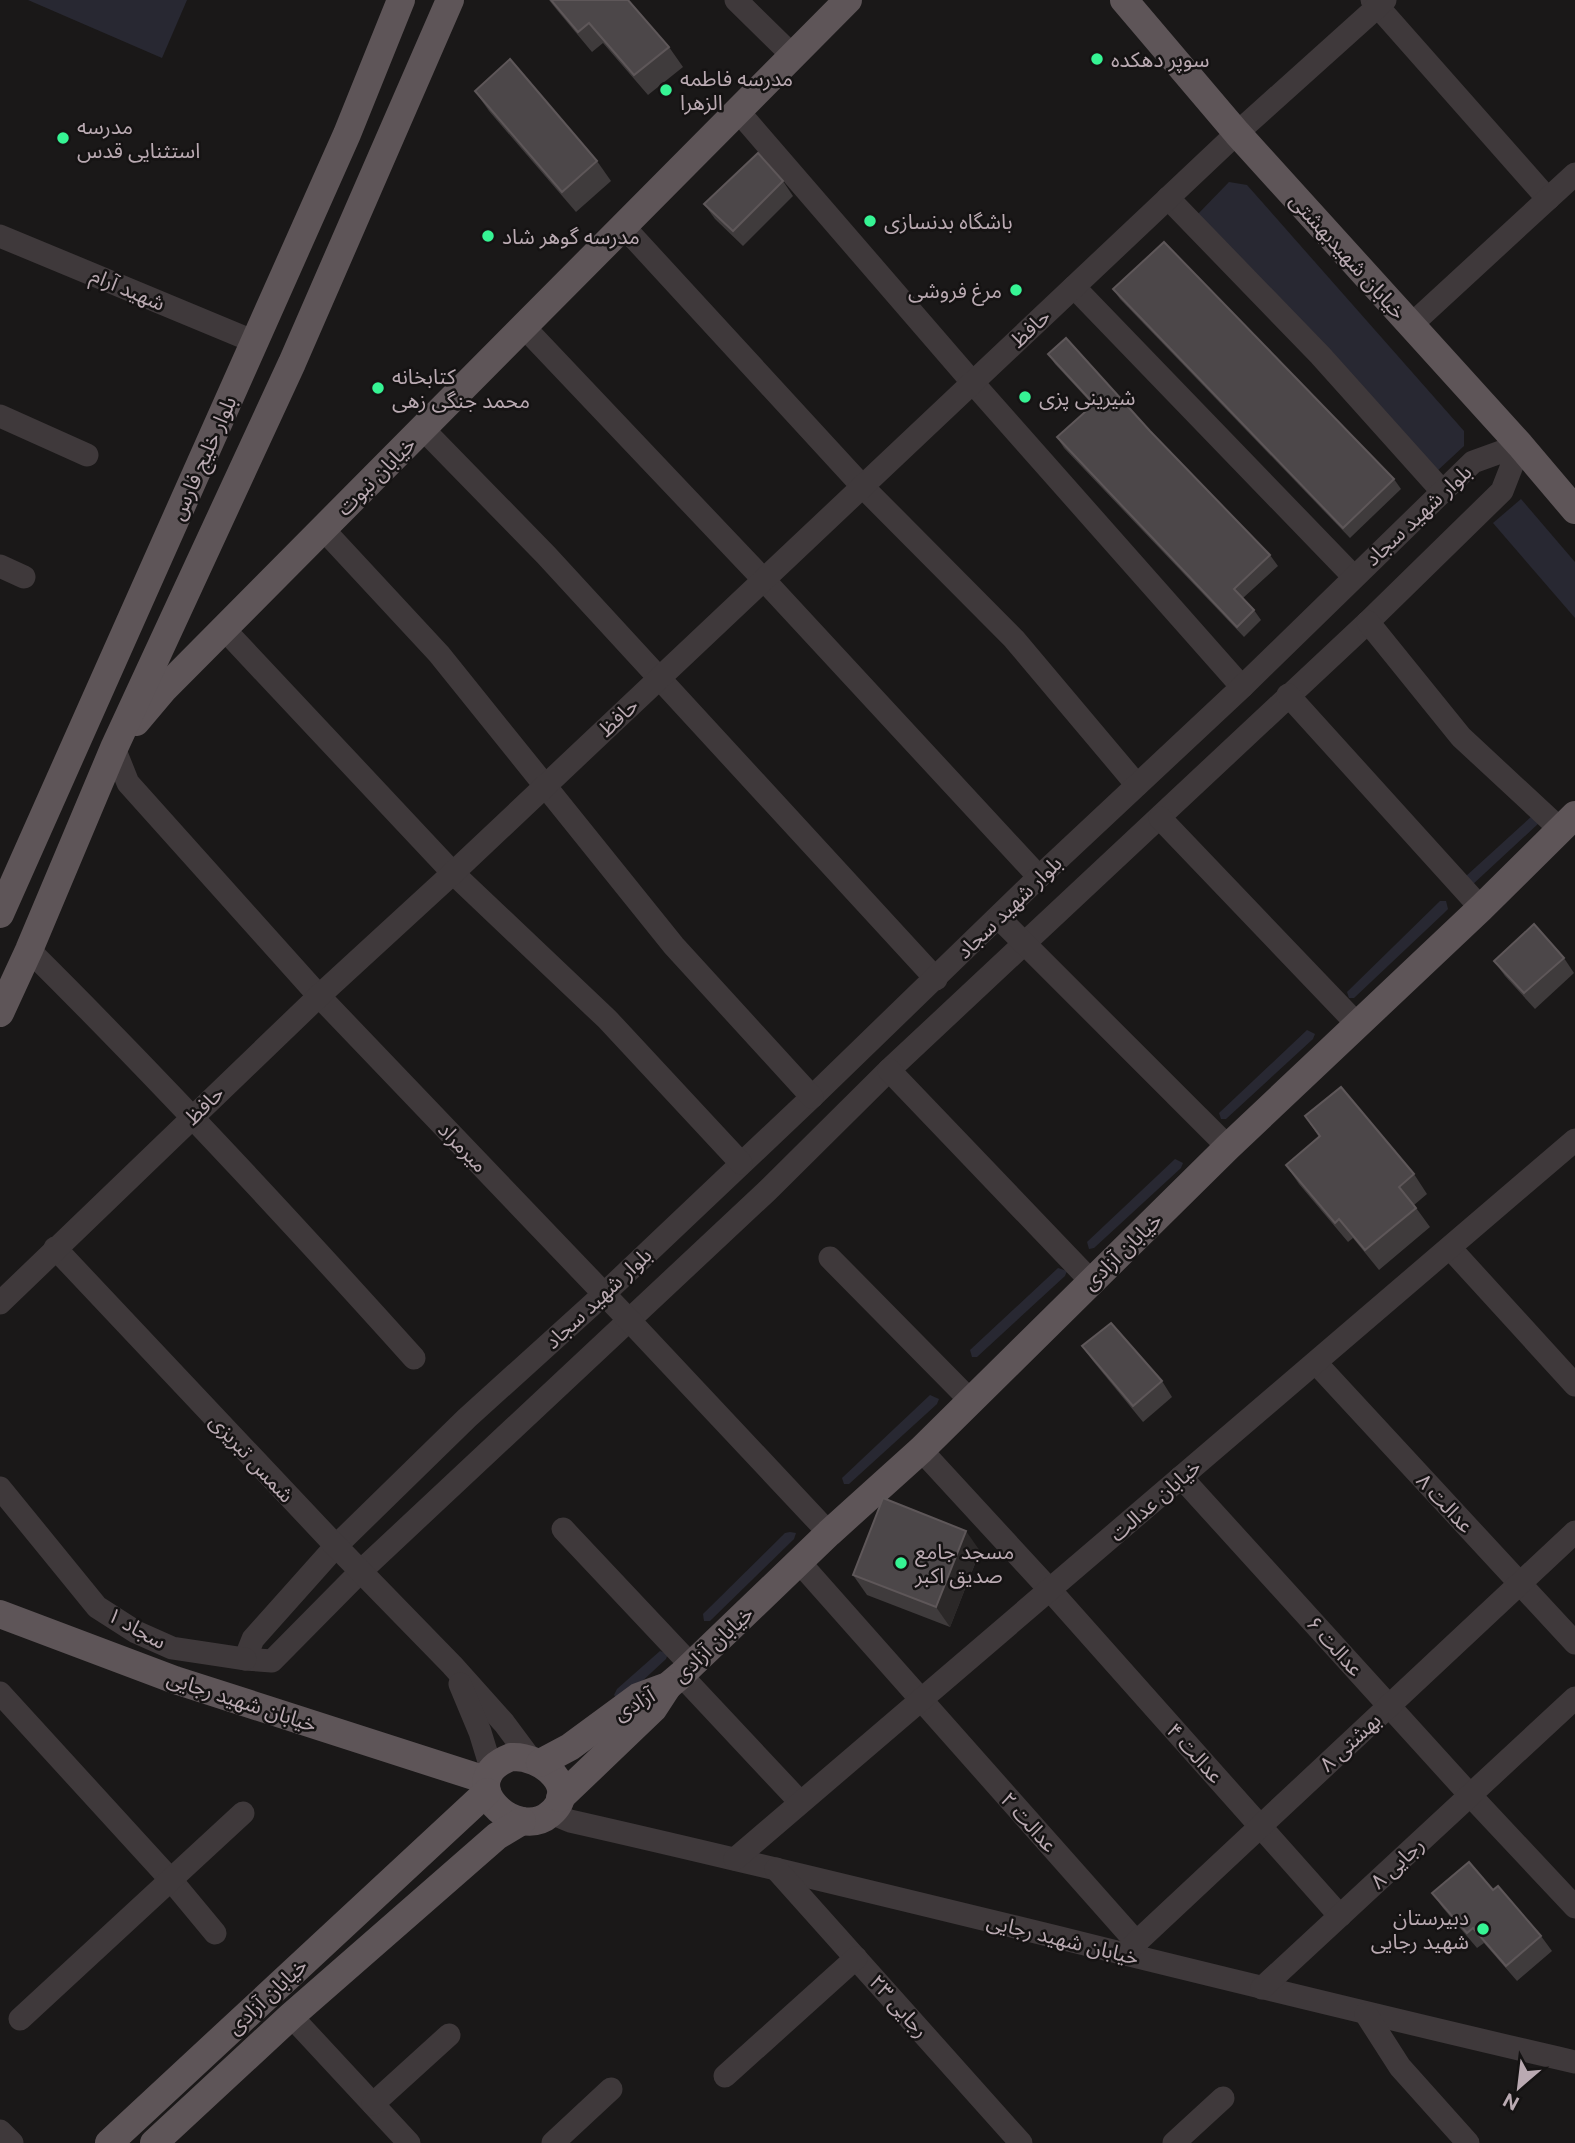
<svg xmlns="http://www.w3.org/2000/svg" width="1575" height="2143" viewBox="0 0 1575 2143" font-family="'Public Sans','Noto Sans Arabic',sans-serif">
<style>
.green{fill:#282832}
.lines{fill:none;stroke-linecap:round;stroke-linejoin:round}
.minor{stroke:#3f393b;stroke-width:23}
.major{stroke:#5e5558;stroke-width:28}
.wall{fill:#3f3b3c}
.shaded-wall{fill:#2b2828}
.building{fill:#4c4749;stroke:#5e5759;stroke-width:2}
.poi-dot{fill:#36f494;stroke:#151313;stroke-width:2.5}
.labels{text-anchor:middle;dominant-baseline:central;stroke-width:5;stroke-linejoin:round;paint-order:stroke}
.poi-label{font-size:21px;fill:#baaab2;stroke:#151313;text-anchor:start}
.street-label{font-size:21px;fill:#baaab2;stroke:#151313}
</style>
<rect width="100%" height="100%" fill="#1a1818"/>
<!-- green -->
<g class="green">
<path d="M28,0H187L162,58Z"/>
<path d="M1229,182L1247,185L1464,431V446L1436,472L1196,216Z"/>
<path d="M1521,499L1575,562V618L1493,523Z"/>
<path d="M1533,815L1539,823L1471,886L1465,877Z"/>
<path d="M1440,901H1446L1448,909L1443,914L1354,998H1349L1347,992Z"/>
<path d="M1307,1030L1315,1034L1313,1039L1226,1119H1221L1219,1113Z"/>
<path d="M1175,1159L1183,1163L1181,1168L1094,1248L1089,1249L1087,1242Z"/>
<path d="M1058,1268L1067,1271L1065,1276L977,1357H972L970,1350Z"/>
<path d="M930,1395L939,1399L937,1404L849,1484H844L842,1478Z"/>
<path d="M790,1532L796,1533L794,1539L710,1621H704L703,1614L785,1533Z"/>
<path d="M660,1651L668,1654L666,1659L624,1698L618,1700L614,1695L617,1689Z"/>
</g>
<g class="lines">
<!-- minor -->
<g class="minor">
<path d="M736,0L793,56"/>
<path d="M1372,0L1548,199"/>
<path d="M738,111L973,383L1242,687"/>
<path d="M1168,198L1320,355L1442,491"/>
<path d="M624,227L863,487L1014,639L1137,785"/>
<path d="M0,236L255,342"/>
<path d="M1074,287L1354,577"/>
<path d="M1410,326L1575,174"/>
<path d="M524,327L764,580L1039,877"/>
<path d="M0,416L87,455"/>
<path d="M423,429L546,555L936,979"/>
<path d="M1520,445L1502,491L1368,622L889,1070L767,1191L361,1571L272,1661L245,1659L253,1639L336,1546L467,1418L604,1294L812,1097L1039,877L1242,687L1473,462Z"/>
<path d="M323,529L439,654L674,946L812,1097"/>
<path d="M0,566L24,577"/>
<path d="M1368,622L1461,737L1560,829"/>
<path d="M224,629L453,873L607,1019L741,1163"/>
<path d="M1288,695L1481,908"/>
<path d="M114,748L128,783L319,996L629,1320L829,1533"/>
<path d="M1160,818L1357,1024"/>
<path d="M999,918L1228,1147"/>
<path d="M29,950C162,1082 289,1219 414,1358"/>
<path d="M889,1070L1091,1281"/>
<path d="M55,1248L336,1546L452,1665L504,1723L530,1758"/>
<path d="M1450,1248L1575,1385"/>
<path d="M830,1258L971,1401"/>
<path d="M0,1303L319,996L453,873L1237,133L1385,0"/>
<path d="M1316,1363L1575,1643"/>
<path d="M921,1450L1050,1590L1340,1916"/>
<path d="M1181,1477L1470,1795L1575,1907"/>
<path d="M0,1488L97,1607L136,1632L172,1648L245,1659"/>
<path d="M563,1529L691,1665"/>
<path d="M800,1563L1137,1943"/>
<path d="M681,1675L800,1802"/>
<path d="M460,1684L480,1732L491,1768"/>
<path d="M0,1693L171,1880L215,1933"/>
<path d="M551,1813L570,1821C906,1897 1240,1985 1575,2062"/>
<path d="M735,1859L1575,1140"/>
<path d="M776,1869L1021,2143"/>
<path d="M1125,1953L1575,1532"/>
<path d="M1262,1988L1575,1698"/>
<path d="M1366,2014L1400,2067L1468,2143"/>
<path d="M291,2016L409,2143"/>
<path d="M20,2019L243,1813"/>
<path d="M725,2076L856,1958"/>
<path d="M373,2104L449,2035"/>
<path d="M0,2131L12,2143"/>
<path d="M553,2143L611,2089"/>
<path d="M1174,2143L1223,2098"/>
</g>
<!-- major -->
<g class="major">
<path d="M1124,0L1237,133L1520,445L1575,510"/>
<path d="M136,722L163,690L848,0"/>
<path d="M0,914L347,134L401,0"/>
<path d="M0,1013L29,950L114,748L292,363L450,0"/>
<path d="M0,1614L175,1680L486,1780"/>
<path d="M511,1757C542,1755 581,1788 550,1814C516,1843 450,1781 511,1757Z"/>
<path d="M540,1763L570,1747L638,1697L668,1686L681,1675L829,1533L921,1450L1228,1147L1481,908L1575,815"/>
<path d="M560,1798L653,1709L668,1686"/>
<path d="M109,2143L487,1792"/>
<path d="M154,2143L291,2016L497,1836L522,1821"/>
</g>
</g>
<!-- wall -->
<g class="wall">
<path d="M549,0H628L669,47L683,67L648,95L603,43L592,52L557,10Z"/>
<path d="M475,91L597,161L611,181L576,212L489,111Z"/>
<path d="M783,181L793,196L743,246L715,219L704,204Z"/>
<path d="M1113,289L1394,479L1401,489L1350,538L1120,299Z"/>
<path d="M1048,354L1150,431L1270,555L1278,566L1243,598L1254,610L1261,620L1244,637L1064,448L1057,437L1093,405L1055,364Z"/>
<path d="M1564,958L1574,973L1535,1009L1505,976L1494,961Z"/>
<path d="M1305,1116L1414,1174L1427,1194L1414,1205L1430,1227L1379,1270L1353,1238L1348,1242L1299,1184L1286,1165L1319,1137Z"/>
<path d="M1082,1346L1162,1381L1172,1397L1143,1422L1093,1361Z"/>
<path d="M980,1551L950,1627L867,1595L853,1575Z"/>
<path d="M1493,1890L1541,1936L1552,1951L1517,1981L1484,1943L1477,1948L1443,1908L1432,1893Z"/>
</g>
<!-- shaded-wall -->
<path class="shaded-wall" d="M966,1531L980,1551L950,1627L936,1607Z"/>
<!-- building -->
<g class="building">
<path d="M551,0H628L669,47L634,75L589,23L578,32Z"/>
<path d="M510,59L597,161L562,192L475,91Z"/>
<path d="M758,153L783,181L733,231L704,204Z"/>
<path d="M1164,242L1394,479L1343,528L1113,289Z"/>
<path d="M1066,338L1150,431L1270,555L1234,589L1254,610L1237,627L1057,437L1094,404L1048,354Z"/>
<path d="M1534,924L1564,958L1524,993L1494,961Z"/>
<path d="M1341,1087L1414,1174L1399,1187L1416,1208L1365,1250L1339,1219L1335,1223L1286,1165L1320,1136L1305,1116Z"/>
<path d="M1111,1323L1162,1381L1133,1406L1082,1346Z"/>
<path d="M883,1498L966,1531L936,1607L853,1575Z"/>
<path d="M1469,1862L1493,1890L1498,1886L1541,1936L1506,1966L1473,1928L1467,1933L1432,1893Z"/>
</g>
<!-- markers -->
<g class="poi-dot">
<circle cx="1097" cy="59" r="7"/>
<circle cx="666" cy="90" r="7"/>
<circle cx="63" cy="138" r="7"/>
<circle cx="870" cy="221" r="7"/>
<circle cx="488" cy="236" r="7"/>
<circle cx="1016" cy="290" r="7"/>
<circle cx="378" cy="388" r="7"/>
<circle cx="1025" cy="397" r="7"/>
<circle cx="901" cy="1563" r="7"/>
<circle cx="1483" cy="1929" r="7"/>
</g>
<g class="labels">
<!-- poi labels -->
<g class="poi-label">
<text x="1111" y="59">سوپر دهکده</text>
<text x="680" y="78">مدرسه فاطمه<tspan x="680" dy="24">الزهرا</tspan></text>
<text x="77" y="126">مدرسه<tspan x="77" dy="24">استثنایی قدس</tspan></text>
<text x="884" y="221">باشگاه بدنسازی</text>
<text x="502" y="236">مدرسه گوهر شاد</text>
<text x="1002" y="290" text-anchor="end">مرغ فروشی</text>
<text x="392" y="376">کتابخانه<tspan x="392" dy="24">محمد جنگی زهی</tspan></text>
<text x="1039" y="397">شیرینی پزی</text>
<text x="915" y="1551">مسجد جامع<tspan x="915" dy="24">صدیق اکبر</tspan></text>
<text x="1469" y="1917" text-anchor="end">دبیرستان<tspan x="1469" dy="24">شهید رجایی</tspan></text>
</g>
<!-- street labels -->
<g class="street-label">
<text transform="translate(1348 256) rotate(48)">خیابان شهیدبهشتی</text>
<text transform="translate(128 289) rotate(23)">شهید آرام</text>
<text transform="translate(1030 328) rotate(-43)">حافظ</text>
<text transform="translate(203 458) rotate(-66)">بلوار خلیج فارس</text>
<text transform="translate(376 476) rotate(-45)">خیابان نبوت</text>
<text transform="translate(1418 515) rotate(-43)">بلوار شهید سجاد</text>
<text transform="translate(618 717) rotate(-43)">حافظ</text>
<text transform="translate(1009 907) rotate(-44)">بلوار شهید سجاد</text>
<text transform="translate(204 1105) rotate(-44)">حافظ</text>
<text transform="translate(463 1147) rotate(46)">میرمراد</text>
<text transform="translate(1122 1251) rotate(-44)">خیابان آزادی</text>
<text transform="translate(598 1298) rotate(-43)">بلوار شهید سجاد</text>
<text transform="translate(252 1458) rotate(47)">شمس تبریزی</text>
<text transform="translate(1155 1500) rotate(-41)">خیابان عدالت</text>
<text transform="translate(1445 1503) rotate(47)">عدالت ۸</text>
<text transform="translate(137 1628) rotate(29)">سجاد ۱</text>
<text transform="translate(713 1644) rotate(-43)">خیابان آزادی</text>
<text transform="translate(1335 1646) rotate(48)">عدالت ۶</text>
<text transform="translate(242 1701) rotate(18)">خیابان شهید رجایی</text>
<text transform="translate(634 1704) rotate(-30)">آزادی</text>
<text transform="translate(1350 1742) rotate(-43)">بهشتی ۸</text>
<text transform="translate(1195 1753) rotate(48)">عدالت ۴</text>
<text transform="translate(1029 1822) rotate(48)">عدالت ۲</text>
<text transform="translate(1397 1863) rotate(-43)">رجایی ۸</text>
<text transform="translate(1063 1939) rotate(14)">خیابان شهید رجایی</text>
<text transform="translate(267 1996) rotate(-43)">خیابان آزادی</text>
<text transform="translate(899 2006) rotate(48)">رجایی ۲۳</text>
</g>
</g>
<!-- north arrow -->
<g transform="translate(1519 2087) rotate(208)" stroke="#151313" stroke-width="5" paint-order="stroke">
<path d="M0-5L12 26L0 18L-12 26Z" fill="#baaab2"/>
<text y="-10" font-size="19" font-weight="bold" text-anchor="middle" fill="#baaab2">N</text>
</g>
</svg>
